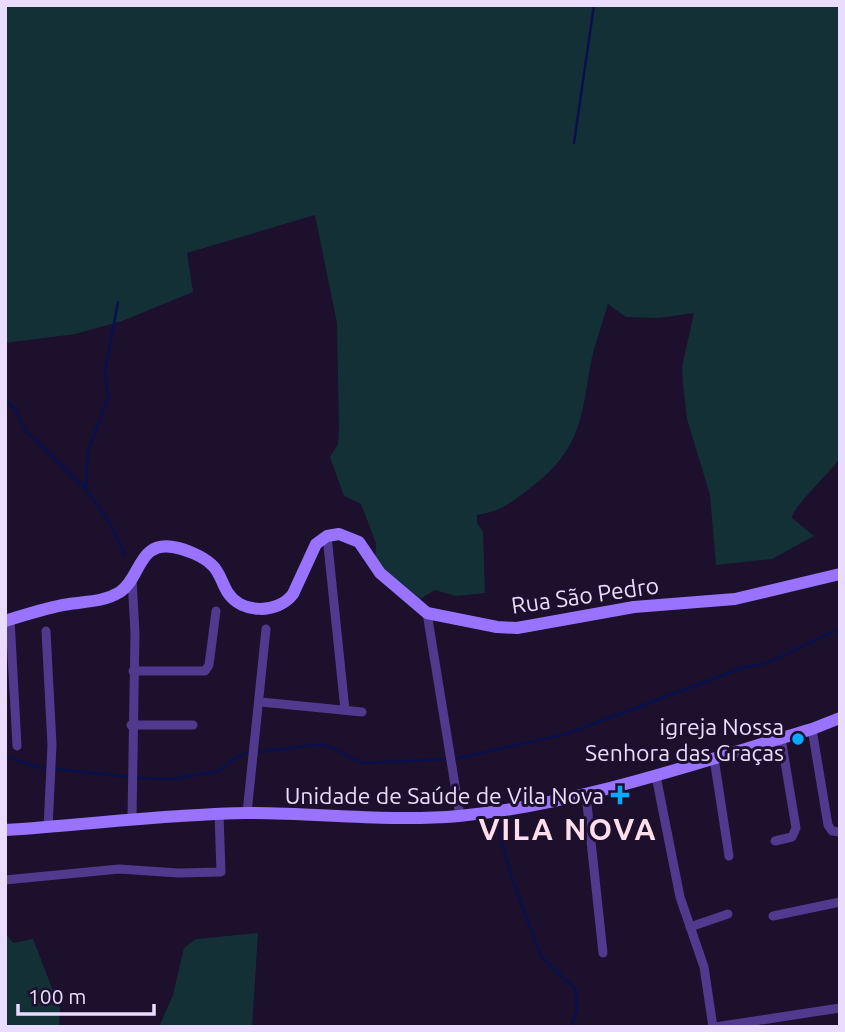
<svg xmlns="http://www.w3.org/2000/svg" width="845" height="1032" viewBox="0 0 845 1032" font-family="Ubuntu,sans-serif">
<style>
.green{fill:#133037}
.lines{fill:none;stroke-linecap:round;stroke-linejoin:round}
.stream{stroke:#08114e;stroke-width:2.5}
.street{stroke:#51398e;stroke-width:9}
.secondary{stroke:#9973ff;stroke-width:12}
.poi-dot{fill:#08aaff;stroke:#1c102d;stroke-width:2.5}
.labels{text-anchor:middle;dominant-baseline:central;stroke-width:6;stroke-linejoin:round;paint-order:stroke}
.street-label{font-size:23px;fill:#e9dcff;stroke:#1c102d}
.poi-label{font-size:23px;fill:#e9dcff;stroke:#1c102d;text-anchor:end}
.district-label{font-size:30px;font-weight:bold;letter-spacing:2px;fill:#ffdeeb;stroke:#1c102d}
</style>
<rect width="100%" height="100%" fill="#1c102d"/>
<!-- green -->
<g class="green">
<path d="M5,5H840V458C829,474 794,505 792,518L814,536L772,559L716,565L710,495L687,419L683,384L682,367L694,313L659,318L626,317L608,304C602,325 594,345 590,367C581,424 578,452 529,489C510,503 502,511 477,515V523L483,532L485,593L456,596L435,590L415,602L375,564L376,543L361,504L344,496L330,457L338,444L339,430L337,323L315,215L187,253L193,292L122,321L75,334L5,343Z"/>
<path d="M5,933L13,943L33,939L60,1009L59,1027H5Z"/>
<path d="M258,933L252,1027H159L173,995L184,948L196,939Z"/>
</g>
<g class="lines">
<!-- stream -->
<g class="stream">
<path d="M574,143L594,5"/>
<path d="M5,400L15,409L26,431L85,488L109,522L125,555"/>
<path d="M86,486L88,452L108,397L105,372L118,302"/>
<path d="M5,756L38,767L129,777"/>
<path d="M454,759L566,734L742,668L770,662L840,628"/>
<path d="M136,778L173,779L219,771L237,757L249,753L315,745H326L363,763L447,759"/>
<path d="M498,828L512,879L541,956L576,990L577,1009L571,1027"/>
</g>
<!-- street -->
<g class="street">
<path d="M327,536L345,710"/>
<path d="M132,579L135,633L132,818"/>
<path d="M427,613L460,816"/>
<path d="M10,619L17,746"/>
<path d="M46,631L52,745L48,828"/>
<path d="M133,671H205L209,665L216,611"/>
<path d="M261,702L362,712"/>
<path d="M131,725H193"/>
<path d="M812,729L828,825L832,831L840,832"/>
<path d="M714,758L729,856"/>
<path d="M656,776L680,897L704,967L713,1027"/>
<path d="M586,795L603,953"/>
<path d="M247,813L266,629"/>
<path d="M775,841L792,837L796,828L781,738"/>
<path d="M5,880L119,869L178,873L221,872L219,814"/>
<path d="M773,916L840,902"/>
<path d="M690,927L728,914"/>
<path d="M715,1027L840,1008"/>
</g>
<!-- secondary -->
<g class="secondary">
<path d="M5,621C24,615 43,609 63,605C83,601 102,603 120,592C141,578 138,541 173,547C185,549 203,556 212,565C220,572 222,584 228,593C242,614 278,614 293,594L316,544L327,536L339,534L359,542L380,573L427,613L497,627L517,628L634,607L735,599L840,574"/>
<path d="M5,830C86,825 166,814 248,813C318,813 389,822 459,816C580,804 696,763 812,729L840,718"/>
</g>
</g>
<!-- markers -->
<g class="poi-dot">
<circle cx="798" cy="739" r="7"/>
<path d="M616.5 784.5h7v7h7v7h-7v7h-7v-7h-7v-7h7z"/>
</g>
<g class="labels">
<!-- street labels -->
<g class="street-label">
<text transform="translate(585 595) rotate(-8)">Rua São Pedro</text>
</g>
<!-- poi labels -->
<g class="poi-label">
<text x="784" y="726">igreja Nossa<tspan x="784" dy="26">Senhora das Graças</tspan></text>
<text x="604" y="795">Unidade de Saúde de Vila Nova</text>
</g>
<!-- district labels -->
<g class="district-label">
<text x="568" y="829">VILA NOVA</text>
</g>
</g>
<!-- border -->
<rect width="845" height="1032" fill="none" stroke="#e9dcff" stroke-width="14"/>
<!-- scale -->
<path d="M18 1004v10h136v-10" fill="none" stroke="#e9dcff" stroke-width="3.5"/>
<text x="28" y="1004" font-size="21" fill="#e9dcff" stroke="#1c102d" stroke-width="5" paint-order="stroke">100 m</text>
</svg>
